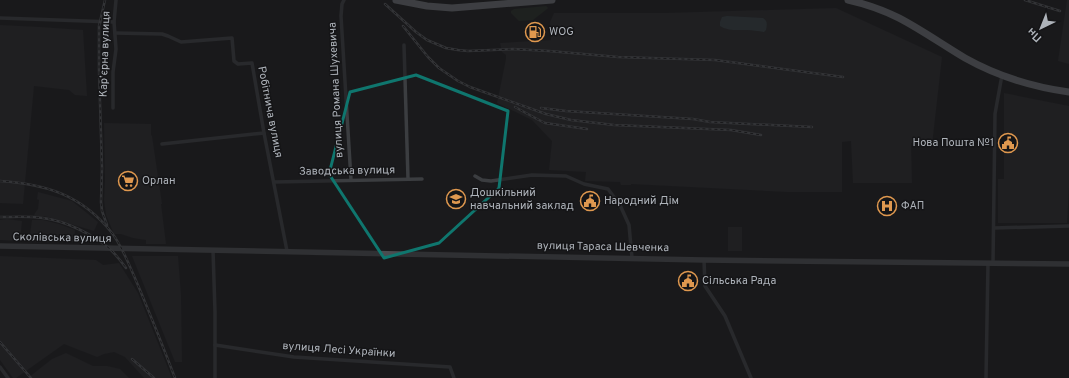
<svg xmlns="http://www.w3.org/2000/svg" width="1069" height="378" viewBox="0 0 1069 378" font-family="Overpass,sans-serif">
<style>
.built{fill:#262629}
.green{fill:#242b24}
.water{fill:#333d41}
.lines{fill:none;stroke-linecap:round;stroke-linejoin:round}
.street{stroke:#3b3d40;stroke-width:3.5}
.secondary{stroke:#4a4c50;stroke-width:5.5}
.highway{stroke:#686c71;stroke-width:7}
.rail-casing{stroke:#515357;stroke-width:2.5}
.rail{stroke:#151517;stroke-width:1;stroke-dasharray:3;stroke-linecap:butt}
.marked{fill:none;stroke:#0f766e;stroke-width:3;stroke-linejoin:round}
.labels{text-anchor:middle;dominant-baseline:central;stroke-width:3;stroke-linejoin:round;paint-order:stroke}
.poi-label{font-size:11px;fill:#aeb3ba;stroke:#151517;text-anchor:start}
.street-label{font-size:11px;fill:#aeb3ba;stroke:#151517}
</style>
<rect width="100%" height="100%" fill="#1a1a1c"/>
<!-- built -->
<g class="built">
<path d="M1067,0H1069V64L1058,61Z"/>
<path d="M836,8L942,57L932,145L911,143L912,183H853L851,141L842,142V192H787L631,184V185H621L620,182L585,181L586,172L549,170L552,141L532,120L497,103L506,59V55L502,52L500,43L551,40L550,22L554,13H666Z"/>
<path d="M0,25L40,27L83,30L87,96L75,95L69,90L34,86L23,204L0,203Z"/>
<path d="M1004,93L1069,106V188L1067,223H998V179H1004Z"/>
<path d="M104,123L151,124V135L152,136L162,204H161L166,244H146V240L133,238L121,234H114L106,215L104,200L105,180Z"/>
<path d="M38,192L72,201L98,222L94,231L44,216H34L35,213L38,209L39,200L37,199Z"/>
<path d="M7,219L22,221L20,241L0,240V220Z"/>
<path d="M32,220H43L59,224L75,230L74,242H29Z"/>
<rect x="728" y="227" width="14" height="24"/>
<path d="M0,256L96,260L103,265L119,263L138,293L172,378H144L125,357L114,352L104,354L97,357L64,344L16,378H13L0,360Z"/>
<path d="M132,256H178L181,295L182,362H175Z"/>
<path d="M66,353L93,366H107L120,369L129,378H28L52,359Z"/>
</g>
<!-- green -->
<path class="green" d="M546,6L548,8L547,9L533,20L519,21L511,13V11L514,9Z"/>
<!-- water -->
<path class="water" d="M727,16L763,18C768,21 767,25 766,30L764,32C758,31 752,30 747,30C737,30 728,31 720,26V22L722,17Z"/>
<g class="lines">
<!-- street -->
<g class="street">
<path d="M344,0L342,4L341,16L351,180"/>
<path d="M0,18L114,22"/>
<path d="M115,33L162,34L168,36L181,42L232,38L234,61L238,64L252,63L264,133L287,251"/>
<path d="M404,45L408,179"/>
<path d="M113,108V72L116,49L114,22L116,0"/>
<path d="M162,144L264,133"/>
<path d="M475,176L482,180L491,181L532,175L566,176L584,184L608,189L620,205L629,225L632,258"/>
<path d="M274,182L422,179"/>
<path d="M994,228L1069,226"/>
<path d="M213,250L215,312V378"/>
<path d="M704,260L705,286L725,316L751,378"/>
<path d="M993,263L995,114L1002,75"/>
<path d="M215,345L294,357L450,367L454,378"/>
<path d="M0,367L8,378"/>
<path d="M986,378L988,263"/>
</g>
<!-- secondary -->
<path class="secondary" d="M0,246L704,260L1069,264"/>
<!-- highway -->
<g class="highway">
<path d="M396,0L427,6L452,8L552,0"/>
<path d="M848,0C866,4 883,10 899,18C922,30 943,45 965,58C997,76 1033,87 1069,92"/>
</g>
<defs>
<g id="rail">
<path d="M105,0L99,26V70L102,168L101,202L102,211L107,225"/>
<path d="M1025,0L1060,11"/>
<path d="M385,4L416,32L427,40L446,48L458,50L468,51L513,49L549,51L618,57L715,60L843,77"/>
<path d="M403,26L428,57L439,68L458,81L470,87L546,114L571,120L614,125L731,130L761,135"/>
<path d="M515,107L537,119L545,123L587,129"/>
<path d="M541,108L566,111L693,119L710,122L812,127"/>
<path d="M0,181C46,184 82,195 112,233C124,249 132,272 140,290C152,319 164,349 175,378"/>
<path d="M0,217C14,217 29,216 43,218C66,221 92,234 110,249C116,255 121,261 126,268"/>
<path d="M0,342L31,378"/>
<path d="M132,359L154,378"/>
</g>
</defs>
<!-- rail casing -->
<use href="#rail" class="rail-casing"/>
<!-- rail -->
<use href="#rail" class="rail"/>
</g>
<!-- marked area -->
<path d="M0 0H1069V378H0ZM416,75L508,111L499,188L439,243L384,258L329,174L350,92Z" fill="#1a1a1c" fill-opacity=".55" fill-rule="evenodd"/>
<path class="marked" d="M416,75L508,111L499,188L439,243L384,258L329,174L350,92Z"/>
<!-- icons -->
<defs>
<symbol id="fuel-ring" viewBox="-11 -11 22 22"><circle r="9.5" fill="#151517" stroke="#df984f" stroke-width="1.5"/><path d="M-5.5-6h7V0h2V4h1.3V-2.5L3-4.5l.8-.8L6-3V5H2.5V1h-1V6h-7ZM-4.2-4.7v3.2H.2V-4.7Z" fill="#df984f"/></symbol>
<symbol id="civic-ring" viewBox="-11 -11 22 22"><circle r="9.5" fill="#151517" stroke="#df984f" stroke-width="1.5"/><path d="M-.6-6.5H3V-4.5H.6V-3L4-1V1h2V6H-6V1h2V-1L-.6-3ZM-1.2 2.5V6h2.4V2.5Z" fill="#df984f"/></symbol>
<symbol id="supermarket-ring" viewBox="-11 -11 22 22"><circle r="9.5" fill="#151517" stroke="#df984f" stroke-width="1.5"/><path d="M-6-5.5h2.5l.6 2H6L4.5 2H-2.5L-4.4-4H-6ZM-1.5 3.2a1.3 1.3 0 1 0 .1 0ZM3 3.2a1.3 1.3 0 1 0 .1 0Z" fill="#df984f"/></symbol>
<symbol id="school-ring" viewBox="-11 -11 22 22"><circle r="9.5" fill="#151517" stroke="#df984f" stroke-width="1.5"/><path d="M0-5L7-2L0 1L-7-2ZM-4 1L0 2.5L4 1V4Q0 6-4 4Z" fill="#df984f"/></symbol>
<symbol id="hospital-ring" viewBox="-11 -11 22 22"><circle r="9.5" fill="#151517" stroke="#df984f" stroke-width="1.5"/><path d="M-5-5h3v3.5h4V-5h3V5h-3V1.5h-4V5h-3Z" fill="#df984f"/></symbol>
</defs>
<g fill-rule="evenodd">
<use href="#fuel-ring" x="524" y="21" width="22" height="22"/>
<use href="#civic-ring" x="997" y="132" width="22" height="22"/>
<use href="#supermarket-ring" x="117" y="170" width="22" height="22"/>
<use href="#school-ring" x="445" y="188" width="22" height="22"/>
<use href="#civic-ring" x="579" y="190" width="22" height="22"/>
<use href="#hospital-ring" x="876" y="195" width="22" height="22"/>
<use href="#civic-ring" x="677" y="270" width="22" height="22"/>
</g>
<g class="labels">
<!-- poi labels -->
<g class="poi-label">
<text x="549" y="32">WOG</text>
<text x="994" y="143" text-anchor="end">Нова Пошта №1</text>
<text x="142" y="181">Орлан</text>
<text x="470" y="193">Дошкільний<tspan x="470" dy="13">навчальний заклад</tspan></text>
<text x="604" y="201">Народний Дім</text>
<text x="901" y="206">ФАП</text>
<text x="702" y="281">Сільська Рада</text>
</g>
<!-- street labels -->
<g class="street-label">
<text transform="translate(105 54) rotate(-88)">Карʼєрна вулиця</text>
<text transform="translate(336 90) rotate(-93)">вулиця Романа Шухевича</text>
<text transform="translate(270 112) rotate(79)">Робітнича вулиця</text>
<text transform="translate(347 171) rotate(-1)">Заводська вулиця</text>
<text transform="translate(62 238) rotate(1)">Сколівська вулиця</text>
<text transform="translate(603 247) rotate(1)">вулиця Тараса Шевченка</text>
<text transform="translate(339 350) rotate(4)">вулиця Лесі Українки</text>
</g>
</g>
<!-- north arrow -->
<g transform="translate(1041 28) rotate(223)" stroke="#151517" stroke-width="3" paint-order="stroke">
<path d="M0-3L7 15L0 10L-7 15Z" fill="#aeb3ba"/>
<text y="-6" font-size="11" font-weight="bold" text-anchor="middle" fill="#aeb3ba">Пн</text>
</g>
</svg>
